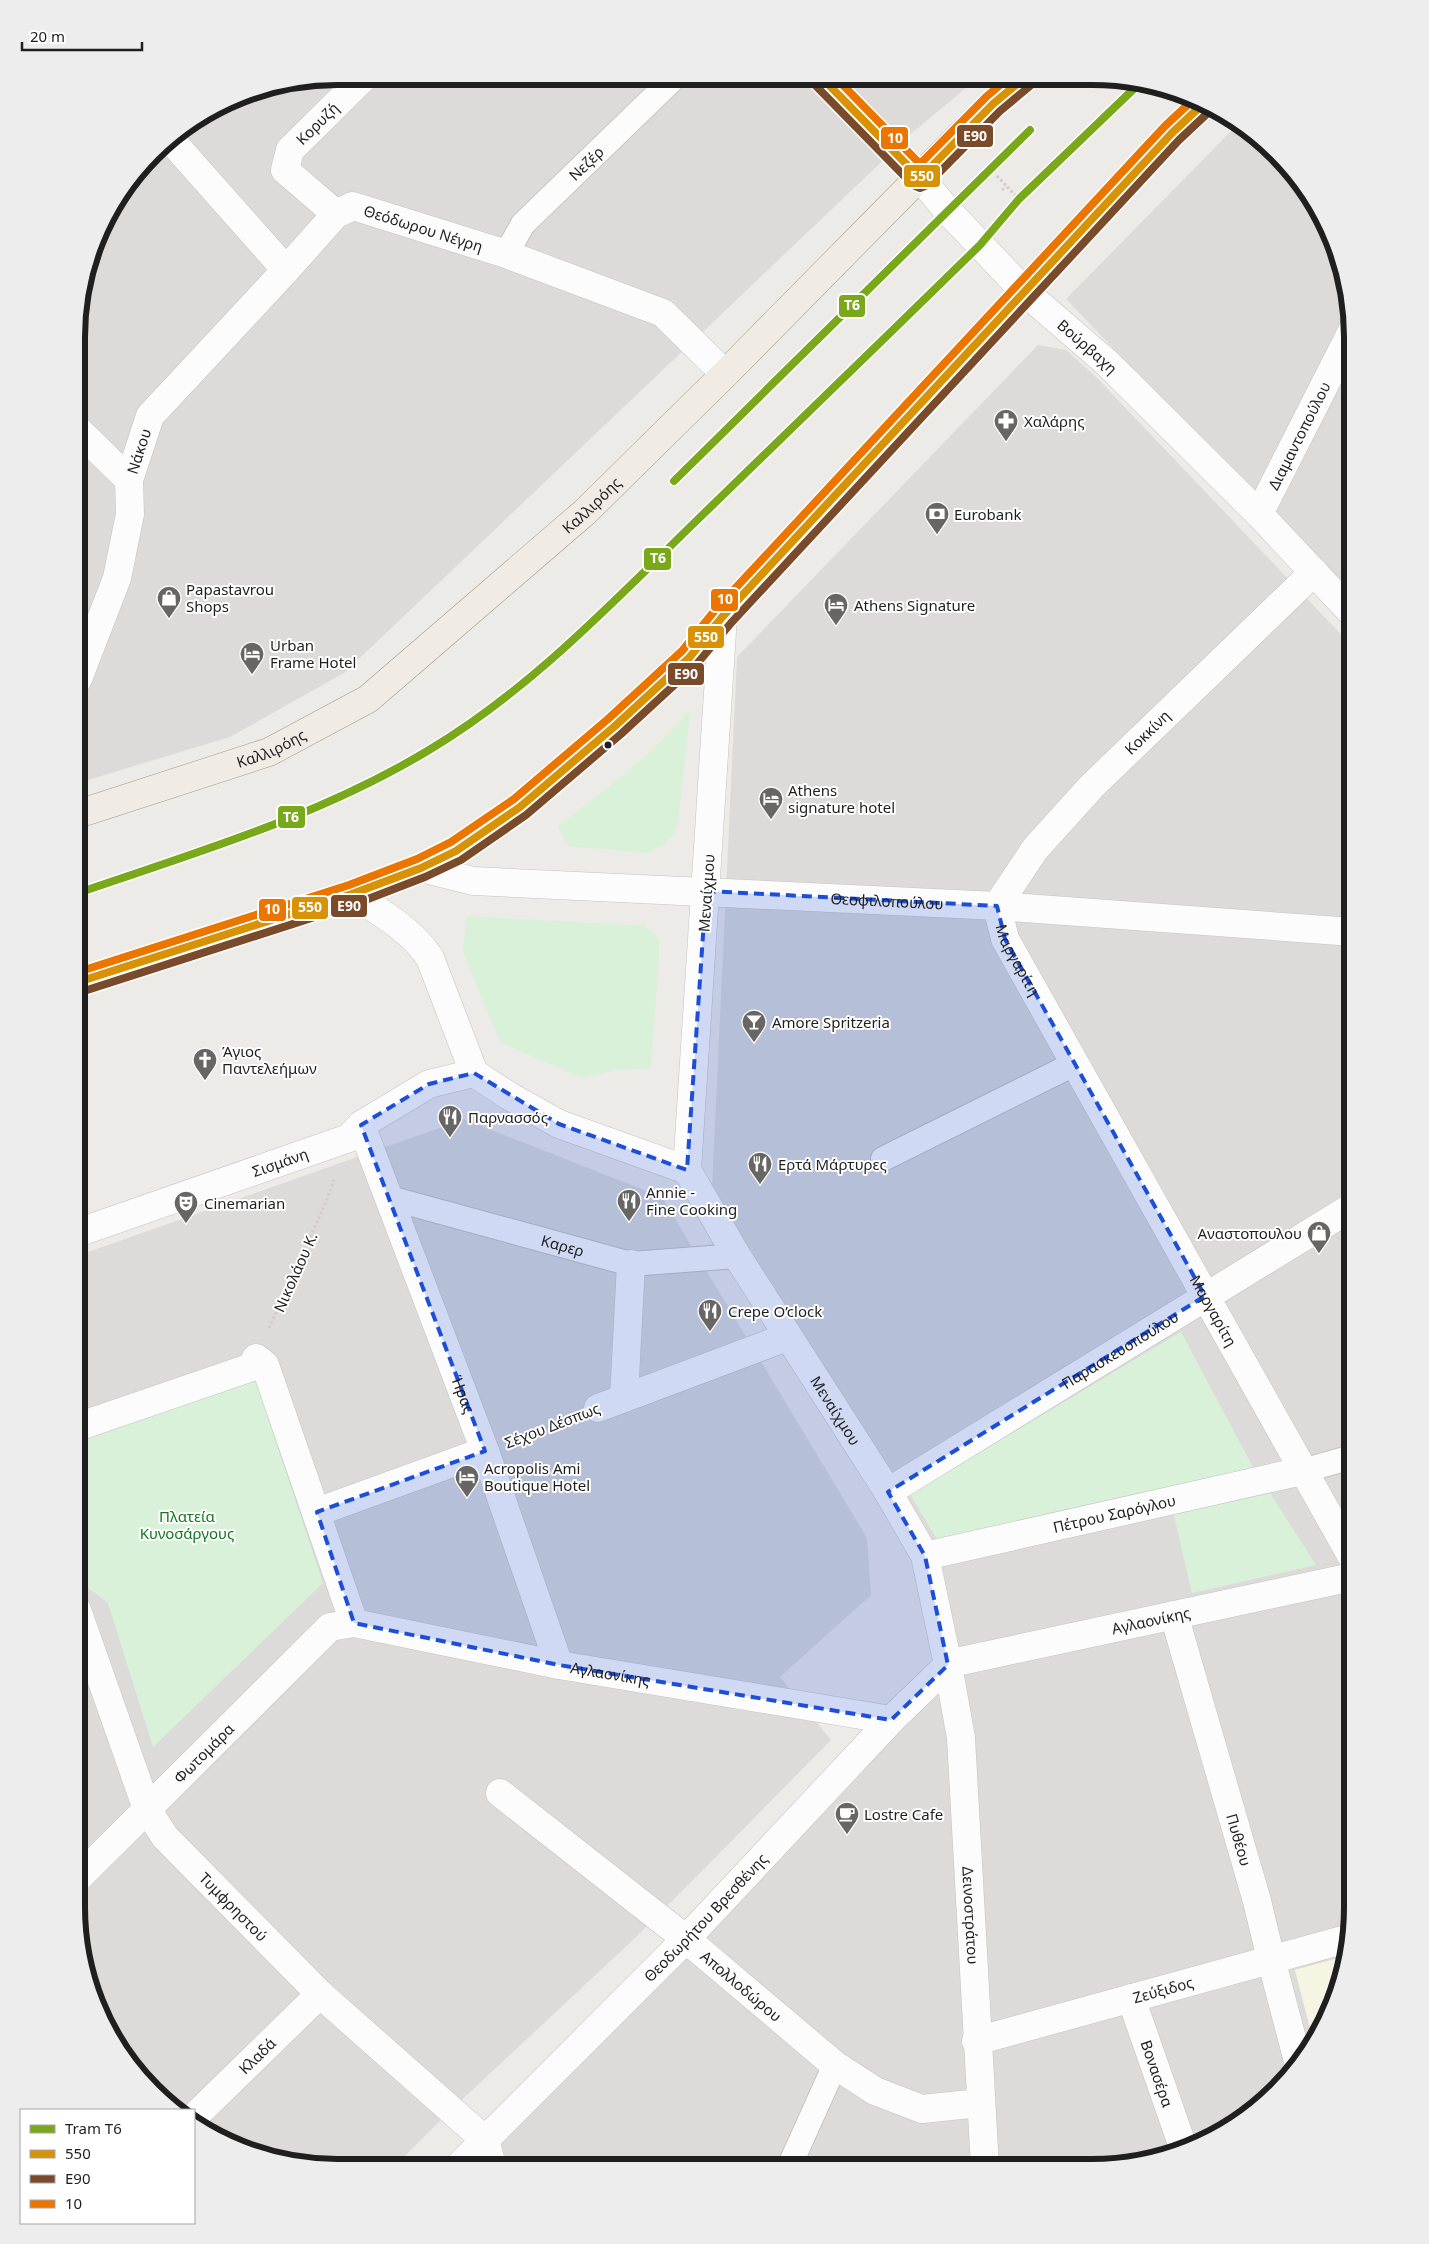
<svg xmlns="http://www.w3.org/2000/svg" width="1429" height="2244" viewBox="0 0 1429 2244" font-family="'Noto Sans',sans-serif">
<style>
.residential{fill:#dcdbd9}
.education{fill:#f6f5e4}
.park{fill:#d8f1d8}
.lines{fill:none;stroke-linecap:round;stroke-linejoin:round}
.service-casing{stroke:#c4c3c2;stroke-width:26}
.pedestrian-casing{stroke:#c4c3c2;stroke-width:29}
.minor-casing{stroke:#c4c3c2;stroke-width:29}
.tertiary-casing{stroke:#c4c3c2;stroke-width:29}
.primary-casing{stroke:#a29986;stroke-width:29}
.path{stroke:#d6cac8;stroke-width:3;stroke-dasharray:2.5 2.5;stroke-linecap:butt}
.service{stroke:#fcfcfc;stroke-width:24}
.pedestrian{stroke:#fcfcfc;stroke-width:28}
.minor{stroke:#fcfcfc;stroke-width:28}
.tertiary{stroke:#fcfcfc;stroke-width:28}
.primary{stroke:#f0ece5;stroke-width:28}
.bus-1-casing{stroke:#fff;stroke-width:11}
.bus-2-casing{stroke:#fff;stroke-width:11}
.bus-3-casing{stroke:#fff;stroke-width:11}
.bus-1{stroke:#d79205;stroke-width:8}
.bus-2{stroke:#7a4b2a;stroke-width:8}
.bus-3{stroke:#ea7600;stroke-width:8}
.tram-1-casing{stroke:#fff;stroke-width:11}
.tram-1{stroke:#79a91a;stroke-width:8}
.marked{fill:#1d4ed8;fill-opacity:0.2;stroke:#1d4ed8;stroke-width:4;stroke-dasharray:10 6;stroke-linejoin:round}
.bus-dot{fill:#1f1f1f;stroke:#fff;stroke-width:2}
.labels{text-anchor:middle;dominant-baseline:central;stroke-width:4;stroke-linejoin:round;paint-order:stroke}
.street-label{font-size:15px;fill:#1f1f1f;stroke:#fff}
.poi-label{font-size:15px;fill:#1f1f1f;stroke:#fff;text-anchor:start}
.park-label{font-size:15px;fill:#12771d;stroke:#fff}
.rim{fill:none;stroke:#1f1f1f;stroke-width:6}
.line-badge{stroke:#fff;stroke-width:2}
.badge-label{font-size:14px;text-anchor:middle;font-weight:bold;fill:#fff}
</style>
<rect width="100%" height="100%" fill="#edebe8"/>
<!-- residential -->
<g class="residential">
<path d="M337,76L978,78L913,132L344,673L230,737L78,783V303L103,221L165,141L237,96Z"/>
<path d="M1239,123L1251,130L1299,178L1333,237L1353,337V599L1066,299Z"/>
<path d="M1038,345L1066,350L1097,378L1353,647L1352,1571L946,1657L901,1517L712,1187L737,657Z"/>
<path d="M453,1115L662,1197L867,1538L871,1595L780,1677L831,1740L706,1867L634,1939L452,2109L395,2166H303L237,2148L194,2123V2110H175L130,2066L96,2007L76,1907L77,1256L445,1126Z"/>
<path d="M1352,1585V1925L1346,1956L1295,1970L1313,2039L1299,2066L1251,2114L1192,2148L1092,2168L470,2166L961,1669Z"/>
</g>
<!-- education -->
<path class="education" d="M1346,1956L1339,1991L1313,2039L1295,1970Z"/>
<!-- park -->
<g class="park">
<path d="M690,710L678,824L672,837L662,846L648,853L568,846L558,826C604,791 652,755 690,710Z"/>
<path d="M466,916L645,926L659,939V958L651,1068L615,1070L582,1078L500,1042L463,952Z"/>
<path d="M1181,1332L1255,1471L939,1543L910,1494Z"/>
<path d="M255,1380L323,1583L153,1747L108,1603L81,1583L77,1570V1439Z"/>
<path d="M1270,1493L1316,1565L1192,1593L1173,1512Z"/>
</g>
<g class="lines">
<defs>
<g id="service">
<path id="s1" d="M506,254L523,224L675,77"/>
<path d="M883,1159L1074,1064"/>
<path id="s2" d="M390,1198L631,1264L737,1256"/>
<path d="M1302,1471L1352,1457"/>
<path d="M789,2167L835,2065"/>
</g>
<g id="pedestrian">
<path d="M624,1398L631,1264"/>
<path d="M598,1408L787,1337"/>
<path d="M77,1427L252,1367L256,1358L265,1365L354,1623"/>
<path d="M317,1512L485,1451"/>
<path id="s3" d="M925,1556L1302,1471"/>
<path d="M1271,1959L1299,2065"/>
</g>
<g id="minor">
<path id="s4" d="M169,138L286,270L336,214L353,206L506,254L663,313L725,374"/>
<path id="s5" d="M336,214L285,170L290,150L365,76"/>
<path d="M78,430L129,480"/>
<path id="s6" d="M1259,514L1352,331"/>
<path id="s7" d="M1314,572L1091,787L1035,849L997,906L1005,939L1352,1557"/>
<path id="s8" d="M723,616L687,1170L737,1256L888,1492L925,1556L948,1665L961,1738L985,2167"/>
<path id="s9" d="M78,679L117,578L130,514L129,480L150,416L286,270"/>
<path id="s10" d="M421,868L473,881L997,906L1353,932"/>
<path d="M352,894C381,913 411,929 430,958L474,1073"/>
<path d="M474,1073L509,1096L559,1124L687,1170"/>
<path id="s11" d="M361,1125L485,1451L559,1665"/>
<path id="s12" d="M77,1233L349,1138L361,1125L429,1084L474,1073"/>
<path id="s13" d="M888,1492L1352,1207"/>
<path id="s14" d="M77,1610L147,1809L165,1837L320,1994L485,2140L492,2166"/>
<path id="s15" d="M1174,1615L1257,1901L1271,1959"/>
<path id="s16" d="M500,1793L686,1939L835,2065L875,2091L922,2109L980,2103"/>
<path id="s17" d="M76,1880L330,1627L354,1623L559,1665L891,1720"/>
<path id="s18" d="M1131,1998L1184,2150"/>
<path id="s19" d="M976,2041L1350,1938"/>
<path id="s20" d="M194,2117L320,1994"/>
<path id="s21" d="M459,2166L686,1939L891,1720L948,1665L961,1661L1352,1577"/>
</g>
<g id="tertiary">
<path id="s22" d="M822,78L920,178L947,210L1025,292L1106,362L1259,514L1353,614"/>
</g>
<g id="primary">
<path id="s23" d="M78,814L269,752L368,699L585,512L725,374L956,140L993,104L1024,78"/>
<path d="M78,982L352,894L421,868L456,851L520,807L615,726L689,658L723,616L1172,133L1204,103"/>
</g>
</defs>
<!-- service casing -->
<use href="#service" class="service-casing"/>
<!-- pedestrian casing -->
<use href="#pedestrian" class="pedestrian-casing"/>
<!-- minor casing -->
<use href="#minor" class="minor-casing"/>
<!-- tertiary casing -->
<use href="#tertiary" class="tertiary-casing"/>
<!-- primary casing -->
<use href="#primary" class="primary-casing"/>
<!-- path -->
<g class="path">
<path d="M997,176L1015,195"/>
<path d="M1002,190L1006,186"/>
<path d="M269,1328L326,1202L334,1180"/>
<path d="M518,1438L566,1420"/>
</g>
<!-- service -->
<use href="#service" class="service"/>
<!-- pedestrian -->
<use href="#pedestrian" class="pedestrian"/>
<!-- minor -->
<use href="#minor" class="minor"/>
<!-- tertiary -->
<use href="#tertiary" class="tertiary"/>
<!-- primary -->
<use href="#primary" class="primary"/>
<defs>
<g id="bus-1">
<path d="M822,78L920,178L993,104L1024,78"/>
<path d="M78,982L352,894L421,868L456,851L520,807L615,726L689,658L723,616L1172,133L1204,103"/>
</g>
<g id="bus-2">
<path d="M815,85L913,185L920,188L927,185L1000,111L1030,86"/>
<path d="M81,992L355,904L425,877L461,860L526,815L621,734L696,665L731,623L1179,140L1211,110"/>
</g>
<g id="bus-3">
<path d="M836,78L920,164L986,97L1008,78"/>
<path d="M78,972L349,885L417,859L451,842L514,799L608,719L682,651L716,609L1165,126L1195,98"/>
</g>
</defs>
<!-- bus-1 casing -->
<use href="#bus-1" class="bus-1-casing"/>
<!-- bus-2 casing -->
<use href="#bus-2" class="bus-2-casing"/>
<!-- bus-3 casing -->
<use href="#bus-3" class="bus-3-casing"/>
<!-- bus-1 -->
<use href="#bus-1" class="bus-1"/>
<!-- bus-2 -->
<use href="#bus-2" class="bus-2"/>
<!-- bus-3 -->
<use href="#bus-3" class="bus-3"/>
<defs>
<g id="tram-1">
<path d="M674,481L1030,130"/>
<path d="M78,893C197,852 320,816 429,750C528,691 609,606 691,526C788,432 884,339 980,245L1019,199L1141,82"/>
</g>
</defs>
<!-- tram-1 casing -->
<use href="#tram-1" class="tram-1-casing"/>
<!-- tram-1 -->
<use href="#tram-1" class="tram-1"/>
</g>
<!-- marked area -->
<path class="marked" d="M706,891L997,906L1005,939L1205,1296L888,1492L925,1556L948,1665L891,1720L559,1665L354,1623L317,1512L485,1451L361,1125L429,1084L474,1073L559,1124L687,1170Z"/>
<!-- icons -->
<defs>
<symbol id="pharmacy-pin" viewBox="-11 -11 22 30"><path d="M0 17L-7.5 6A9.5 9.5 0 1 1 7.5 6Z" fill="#676665" stroke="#fff"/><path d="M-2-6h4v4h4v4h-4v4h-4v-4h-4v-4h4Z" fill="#fff"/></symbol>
<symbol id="bank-pin" viewBox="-11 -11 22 30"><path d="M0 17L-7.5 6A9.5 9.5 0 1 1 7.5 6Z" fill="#676665" stroke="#fff"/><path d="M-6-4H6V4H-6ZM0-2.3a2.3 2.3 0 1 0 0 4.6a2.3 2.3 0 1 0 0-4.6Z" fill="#fff"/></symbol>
<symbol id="shop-pin" viewBox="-11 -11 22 30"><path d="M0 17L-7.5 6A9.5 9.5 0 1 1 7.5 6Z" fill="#676665" stroke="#fff"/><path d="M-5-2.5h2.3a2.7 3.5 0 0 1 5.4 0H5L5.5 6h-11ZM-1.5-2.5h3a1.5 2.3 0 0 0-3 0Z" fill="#fff"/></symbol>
<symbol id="hotel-pin" viewBox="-11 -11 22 30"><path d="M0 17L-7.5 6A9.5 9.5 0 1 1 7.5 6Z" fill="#676665" stroke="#fff"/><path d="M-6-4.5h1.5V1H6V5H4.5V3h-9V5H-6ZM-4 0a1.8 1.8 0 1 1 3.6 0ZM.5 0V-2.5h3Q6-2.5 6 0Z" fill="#fff"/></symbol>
<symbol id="bar-pin" viewBox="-11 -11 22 30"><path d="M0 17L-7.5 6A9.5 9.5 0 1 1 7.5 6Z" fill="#676665" stroke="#fff"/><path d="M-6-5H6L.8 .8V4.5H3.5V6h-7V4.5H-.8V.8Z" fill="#fff"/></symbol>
<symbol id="church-pin" viewBox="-11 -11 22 30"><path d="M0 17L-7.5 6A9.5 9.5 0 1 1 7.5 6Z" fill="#676665" stroke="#fff"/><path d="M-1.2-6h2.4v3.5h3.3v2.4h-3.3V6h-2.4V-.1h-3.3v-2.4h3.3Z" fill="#fff"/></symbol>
<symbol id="restaurant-pin" viewBox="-11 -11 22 30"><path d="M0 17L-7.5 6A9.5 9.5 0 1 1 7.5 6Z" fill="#676665" stroke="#fff"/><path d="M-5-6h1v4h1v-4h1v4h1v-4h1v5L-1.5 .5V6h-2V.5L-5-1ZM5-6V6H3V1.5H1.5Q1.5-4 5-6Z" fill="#fff"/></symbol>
<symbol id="theatre-pin" viewBox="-11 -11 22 30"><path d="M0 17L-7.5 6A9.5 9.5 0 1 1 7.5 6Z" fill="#676665" stroke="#fff"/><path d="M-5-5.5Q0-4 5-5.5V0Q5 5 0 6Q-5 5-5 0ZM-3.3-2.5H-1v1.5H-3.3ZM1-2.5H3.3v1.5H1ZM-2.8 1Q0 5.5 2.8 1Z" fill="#fff"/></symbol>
<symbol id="cafe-pin" viewBox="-11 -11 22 30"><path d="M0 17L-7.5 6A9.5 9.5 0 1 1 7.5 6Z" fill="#676665" stroke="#fff"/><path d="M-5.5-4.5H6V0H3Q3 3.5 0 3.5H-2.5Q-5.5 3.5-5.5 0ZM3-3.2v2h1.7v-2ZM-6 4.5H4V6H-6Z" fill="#fff"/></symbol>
</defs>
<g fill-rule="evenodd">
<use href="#pharmacy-pin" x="992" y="407" width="28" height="38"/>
<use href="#bank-pin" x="923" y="500" width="28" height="38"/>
<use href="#shop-pin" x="155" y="584" width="28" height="38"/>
<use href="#hotel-pin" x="822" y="591" width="28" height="38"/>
<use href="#hotel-pin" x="238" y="640" width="28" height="38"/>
<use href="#hotel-pin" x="757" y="785" width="28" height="38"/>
<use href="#bar-pin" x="740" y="1008" width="28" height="38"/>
<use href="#church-pin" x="191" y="1046" width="28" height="38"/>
<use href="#restaurant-pin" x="436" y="1103" width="28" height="38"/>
<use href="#restaurant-pin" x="746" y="1150" width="28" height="38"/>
<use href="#restaurant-pin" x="615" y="1187" width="28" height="38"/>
<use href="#theatre-pin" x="172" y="1189" width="28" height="38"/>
<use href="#shop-pin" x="1305" y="1219" width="28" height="38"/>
<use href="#restaurant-pin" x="696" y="1297" width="28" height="38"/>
<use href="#hotel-pin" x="453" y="1463" width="28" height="38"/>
<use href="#cafe-pin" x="833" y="1800" width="28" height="38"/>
</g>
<!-- markers -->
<circle class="bus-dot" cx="608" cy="745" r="4.5"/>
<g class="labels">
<!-- street labels -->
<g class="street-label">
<text stroke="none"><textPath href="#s5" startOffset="126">Κορυζή</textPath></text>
<text stroke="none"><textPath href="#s1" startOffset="122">Νεζέρ</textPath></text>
<text stroke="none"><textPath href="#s4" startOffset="344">Θεόδωρου Νέγρη</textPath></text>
<text stroke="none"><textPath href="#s22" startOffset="378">Βούρβαχη</textPath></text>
<text stroke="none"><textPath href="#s6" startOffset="88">Διαμαντοπούλου</textPath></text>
<text stroke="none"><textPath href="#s9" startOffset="238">Νάκου</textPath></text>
<text stroke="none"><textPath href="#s23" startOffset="609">Καλλιρόης</textPath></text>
<text transform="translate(1147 732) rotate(-44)">Κοκκίνη</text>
<text stroke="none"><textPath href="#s23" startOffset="204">Καλλιρόης</textPath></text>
<text transform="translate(706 893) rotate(-86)">Μεναίχμου</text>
<text stroke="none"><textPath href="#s10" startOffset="468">Θεοφιλοπούλου</textPath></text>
<text stroke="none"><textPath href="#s7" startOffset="520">Μαργαρίτη</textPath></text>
<text stroke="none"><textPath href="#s12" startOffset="215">Σισμάνη</textPath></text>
<text stroke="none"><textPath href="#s2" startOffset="179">Καρερ</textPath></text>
<text transform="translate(295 1272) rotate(-66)">Νικολάου K.</text>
<text stroke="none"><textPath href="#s7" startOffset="922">Μαργαρίτη</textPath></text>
<text stroke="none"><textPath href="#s13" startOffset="272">Παρασκευοπούλου</textPath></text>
<text stroke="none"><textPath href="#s11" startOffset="288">Ήρας</textPath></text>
<text stroke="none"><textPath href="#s8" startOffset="838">Μεναίχμου</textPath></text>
<text transform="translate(552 1425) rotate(-21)">Σέχου Δέσπως</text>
<text stroke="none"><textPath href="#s3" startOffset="194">Πέτρου Σαρόγλου</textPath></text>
<text stroke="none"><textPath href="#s21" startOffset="908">Αγλαονίκης</textPath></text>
<text stroke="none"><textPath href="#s17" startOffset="644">Αγλαονίκης</textPath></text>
<text stroke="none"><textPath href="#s17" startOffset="180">Φωτομάρα</textPath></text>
<text stroke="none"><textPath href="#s15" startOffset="234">Πυθέου</textPath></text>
<text stroke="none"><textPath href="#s14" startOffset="342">Τυμφρηστού</textPath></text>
<text stroke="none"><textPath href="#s8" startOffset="1372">Δεινοστράτου</textPath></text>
<text stroke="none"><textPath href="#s21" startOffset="350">Θεοδωρήτου Βρεσθένης</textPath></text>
<text stroke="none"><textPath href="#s16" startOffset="309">Απολλοδώρου</textPath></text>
<text stroke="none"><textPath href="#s19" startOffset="194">Ζεύξιδος</textPath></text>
<text stroke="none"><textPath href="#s20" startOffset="88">Κλαδά</textPath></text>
<text stroke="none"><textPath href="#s18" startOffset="80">Βονασέρα</textPath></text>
</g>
<!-- poi labels -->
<g class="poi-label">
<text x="1024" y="421">Χαλάρης</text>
<text x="954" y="514">Eurobank</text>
<text x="186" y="589">Papastavrou<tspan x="186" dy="17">Shops</tspan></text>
<text x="854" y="605">Athens Signature</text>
<text x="270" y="645">Urban<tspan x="270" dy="17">Frame Hotel</tspan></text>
<text x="788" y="790">Athens<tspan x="788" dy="17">signature hotel</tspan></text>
<text x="772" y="1022">Amore Spritzeria</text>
<text x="222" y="1051">Άγιος<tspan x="222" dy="17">Παντελεήμων</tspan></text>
<text x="468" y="1117">Παρνασσός</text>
<text x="778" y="1164">Ερτά Μάρτυρες</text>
<text x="646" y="1192">Annie -<tspan x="646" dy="17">Fine Cooking</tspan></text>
<text x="204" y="1203">Cinemarian</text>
<text x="1302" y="1233" text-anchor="end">Αναστοπουλου</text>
<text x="728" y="1311">Crepe O’clock</text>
<text x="484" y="1468">Acropolis Ami<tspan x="484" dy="17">Boutique Hotel</tspan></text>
<text x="864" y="1814">Lostre Cafe</text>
</g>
<!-- park labels -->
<g class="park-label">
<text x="187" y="1516">Πλατεία<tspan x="187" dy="17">Κυνοσάργους</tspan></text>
</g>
</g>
<!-- crop -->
<path d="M0 0H1429V2244H0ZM337 85H1092A252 252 0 0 1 1344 337V1907A252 252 0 0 1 1092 2159H337A252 252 0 0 1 85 1907V337A252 252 0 0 1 337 85Z" fill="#ededed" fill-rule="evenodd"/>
<path class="rim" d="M337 85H1092A252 252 0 0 1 1344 337V1907A252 252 0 0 1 1092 2159H337A252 252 0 0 1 85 1907V337A252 252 0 0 1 337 85Z"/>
<g class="line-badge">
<rect x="956" y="124" width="38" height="24" rx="5" fill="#7a4b2a"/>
<rect x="880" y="126" width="29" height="24" rx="5" fill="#ea7600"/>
<rect x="903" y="164" width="38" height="24" rx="5" fill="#d79205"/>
<rect x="838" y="294" width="28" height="24" rx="5" fill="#79a91a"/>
<rect x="643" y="547" width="29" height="24" rx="5" fill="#79a91a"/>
<rect x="710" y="588" width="29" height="24" rx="5" fill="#ea7600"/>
<rect x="687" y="625" width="38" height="24" rx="5" fill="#d79205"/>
<rect x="667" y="662" width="38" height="24" rx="5" fill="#7a4b2a"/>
<rect x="277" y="805" width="29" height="24" rx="5" fill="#79a91a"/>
<rect x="330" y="894" width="38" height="24" rx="5" fill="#7a4b2a"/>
<rect x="291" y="896" width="38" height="24" rx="5" fill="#d79205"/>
<rect x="258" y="898" width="29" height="24" rx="5" fill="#ea7600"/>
</g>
<g class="badge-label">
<text x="975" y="141">Ε90</text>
<text x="895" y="143">10</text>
<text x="922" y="181">550</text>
<text x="852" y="310">Τ6</text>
<text x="658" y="563">Τ6</text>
<text x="725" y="604">10</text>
<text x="706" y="642">550</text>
<text x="686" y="679">Ε90</text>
<text x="291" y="822">Τ6</text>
<text x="349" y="911">Ε90</text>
<text x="310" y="912">550</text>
<text x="272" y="914">10</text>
</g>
<!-- legend -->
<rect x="20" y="2109" width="175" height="115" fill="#ffffff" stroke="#a5a5a5"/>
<rect x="30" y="2125" width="25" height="8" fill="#79a91a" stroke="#a5a5a5"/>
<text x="65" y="2134" font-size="15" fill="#1f1f1f">Tram Τ6</text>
<rect x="30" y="2150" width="25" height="8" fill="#d79205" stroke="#a5a5a5"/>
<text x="65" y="2159" font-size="15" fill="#1f1f1f">550</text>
<rect x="30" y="2175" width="25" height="8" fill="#7a4b2a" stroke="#a5a5a5"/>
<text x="65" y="2184" font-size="15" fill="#1f1f1f">Ε90</text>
<rect x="30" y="2200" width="25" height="8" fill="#ea7600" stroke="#a5a5a5"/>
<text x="65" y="2209" font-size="15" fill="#1f1f1f">10</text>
<!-- scale -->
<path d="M22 42v8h120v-8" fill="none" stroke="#1f1f1f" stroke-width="2.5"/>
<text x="30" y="42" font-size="15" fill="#1f1f1f" stroke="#ffffff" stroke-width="4" paint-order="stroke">20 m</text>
</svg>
